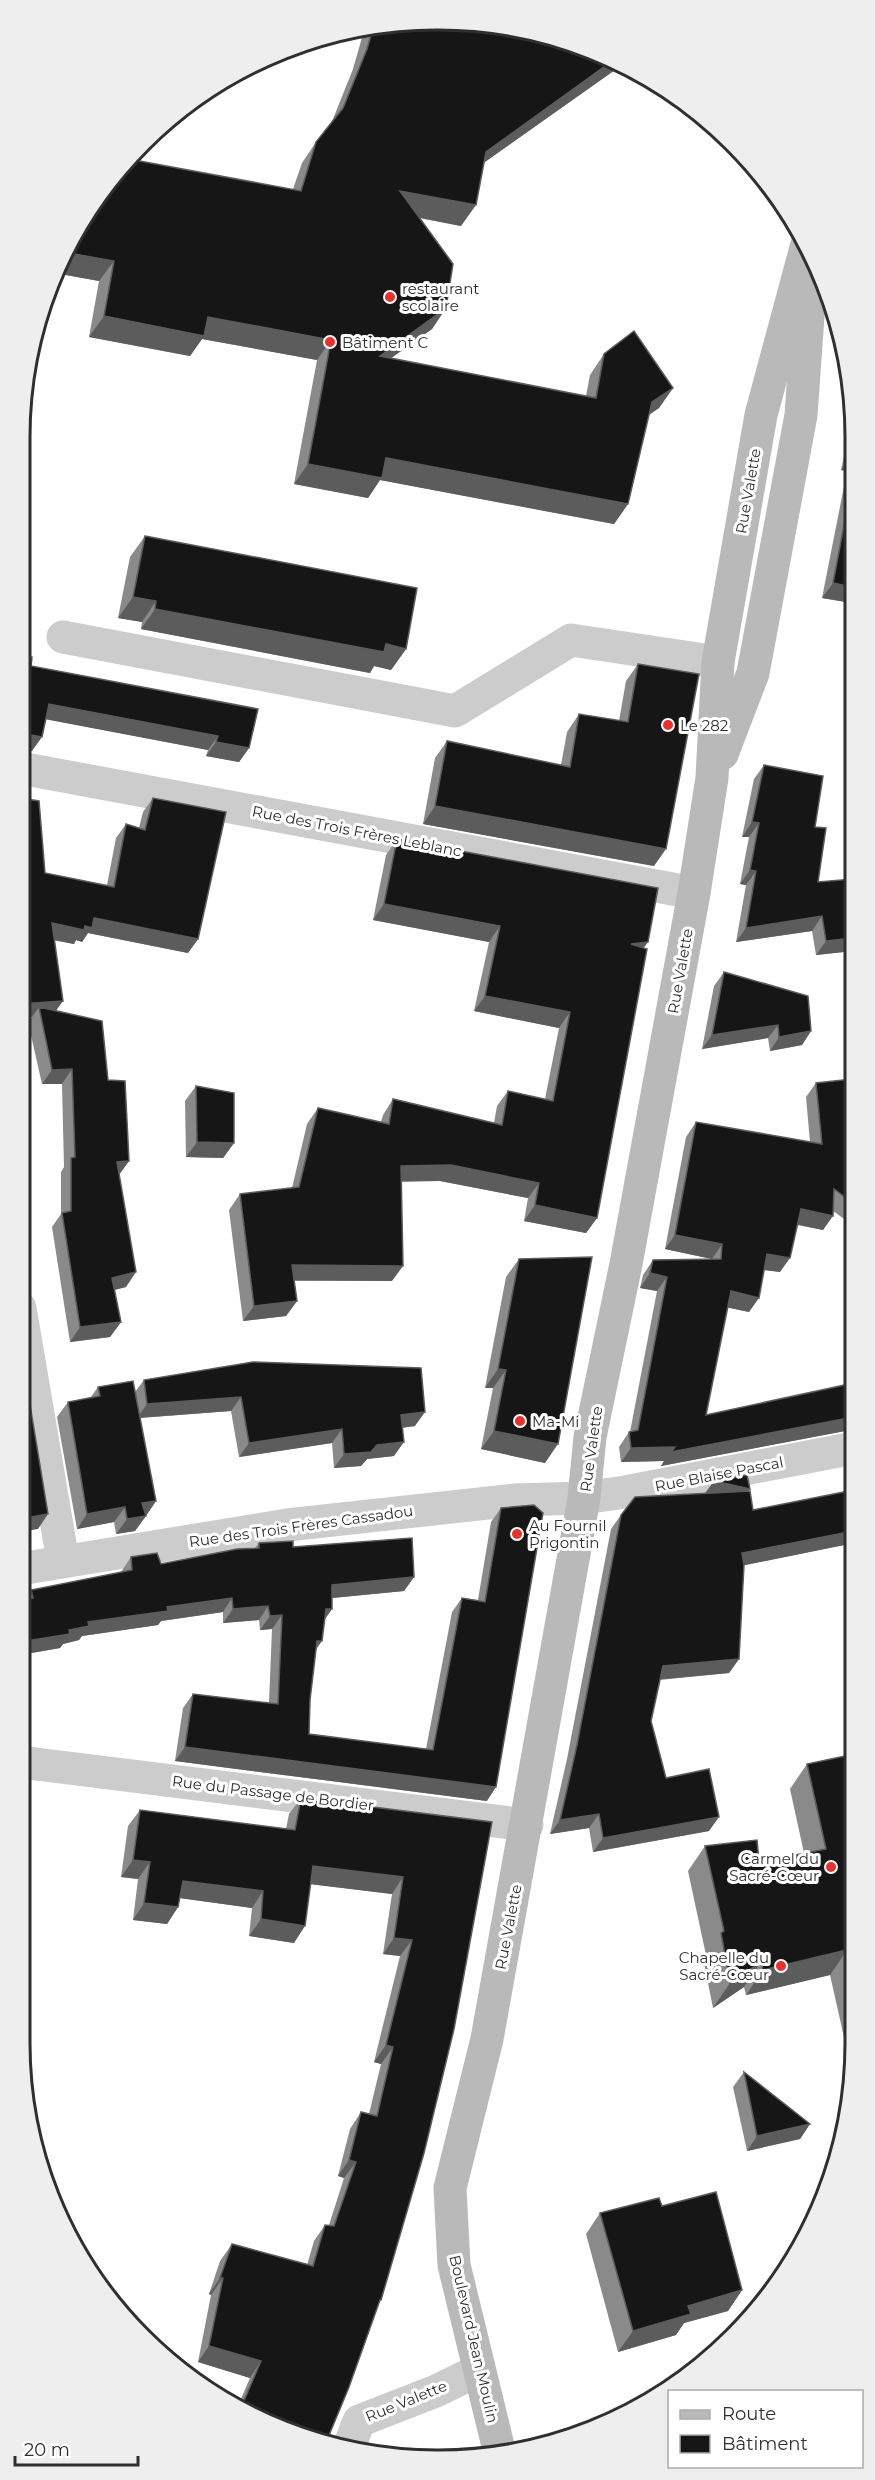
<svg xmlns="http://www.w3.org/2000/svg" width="875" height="2480" viewBox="0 0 875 2480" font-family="Montserrat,sans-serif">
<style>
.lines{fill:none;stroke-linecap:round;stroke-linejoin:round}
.street{stroke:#ccc;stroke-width:33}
.secondary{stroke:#b9b9b9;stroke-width:33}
.wall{fill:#8a8a8a}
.shaded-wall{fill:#5c5c5c}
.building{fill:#161616;stroke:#5c5c5c;stroke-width:1.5}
.poi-dot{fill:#e7312f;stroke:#fff;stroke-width:2}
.labels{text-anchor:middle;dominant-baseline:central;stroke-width:6;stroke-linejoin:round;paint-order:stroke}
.poi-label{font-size:15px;fill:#2f2f2f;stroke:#fff;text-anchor:start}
.street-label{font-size:15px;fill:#2f2f2f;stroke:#fff}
.rim{fill:none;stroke:#2f2f2f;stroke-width:3}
</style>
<rect width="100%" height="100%" fill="#fff"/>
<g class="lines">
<!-- street -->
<g class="street">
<path d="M63,637L455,711L571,640L718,662"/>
<path d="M20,768L694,893"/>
<path d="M20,1308L63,1561"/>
<path d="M20,1569L287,1525L516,1500L584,1498L625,1492L854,1448"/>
<path d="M20,1762L527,1825"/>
<path d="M349,2447L359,2421L436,2391L479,2370"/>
</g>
<!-- secondary -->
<g class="secondary">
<path d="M722,754L753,673L801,415L810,288"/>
<path d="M500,2454L454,2265L450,2188L487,2039L584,1498L590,1437L626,1264L694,893L712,778L718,662L761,415L807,244"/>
</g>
</g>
<!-- wall -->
<g class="wall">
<path d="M383,23L622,65L483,163L461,226L419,218L446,308L432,329L391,358L586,396L590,375L604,354L673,388L659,408L649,415L628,504L614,524L380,480L368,498L294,484L317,360L202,339L190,356L89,337L99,281L55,273L293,189L302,163L316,142L331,124L353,69L365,27Z"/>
<path d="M852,419V603L822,598L847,471L841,470Z"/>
<path d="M145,536L406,649L391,670L374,666L370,673L141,629L142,622L118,618L130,557Z"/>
<path d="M638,664L654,866L423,824L435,758L447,741L561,765L567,732L579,714L619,721L626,681Z"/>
<path d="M31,666L249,748L239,762L206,756L208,750L46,719L32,751Z"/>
<path d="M764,765L815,827L818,882L853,879V951L816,955L812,931L736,942L746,885L740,884L749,837H742L754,779Z"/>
<path d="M20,798L45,873L107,885L116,838L126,824L139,828L143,812L153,798L198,939L188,953L88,933L82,942L76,940L74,944L55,940L56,1011L108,1080L129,1161L119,1175L126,1287L114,1290L121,1322L110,1337L70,1342L52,1227L61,1214V1172L64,1167L62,1084H42L28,1022L32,1017L20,1018Z"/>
<path d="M397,839L644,948L597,1218L586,1233L524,1221L528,1198L440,1181H401L392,1281H294L297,1301L286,1316L243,1321L229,1210L240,1194L292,1188L307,1124L318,1108L381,1122L383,1115L393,1099L494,1123L497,1106L508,1091L545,1099L559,1028L474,1011L489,942L373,920L386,855Z"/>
<path d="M724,972L811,1031L802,1045L770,1051L768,1038L702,1049L714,986Z"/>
<path d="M816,1083L853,1095L854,1226L833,1211L823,1230L797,1225L780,1272L764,1270L749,1312L727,1307L706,1415L846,1385L844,1380L854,1366V1429L661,1466L664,1461L621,1462L619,1447L629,1432H630L657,1291L640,1288L643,1275L653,1260L712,1259L665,1249L686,1137L696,1122L810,1142L806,1097Z"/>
<path d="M196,1086L234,1143L223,1158L186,1157L185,1101Z"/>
<path d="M519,1259L545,1463L481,1449L493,1388H485L506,1277Z"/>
<path d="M144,1380L415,1426L402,1428L394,1456L367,1459L361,1466L334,1468L332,1443L239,1457L231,1411L140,1418L156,1501L135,1531L116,1534L114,1522L77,1529L57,1417L68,1402L91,1397L98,1387L135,1392Z"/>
<path d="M854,1490V1543L744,1565L739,1659L729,1673L660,1680L651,1721L666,1778L709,1831L593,1852L589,1828L550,1834L567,1759L611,1529L621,1515L748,1491L753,1510Z"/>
<path d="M501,1508L487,1801L175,1761L183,1708L193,1694L269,1703L272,1629L260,1630L259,1620L223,1623V1612L161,1621L158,1625L82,1636L79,1640L63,1644L60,1648L20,1655V1601L25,1600L31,1590L121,1572L131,1557L161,1564L255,1548L259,1543L293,1547L414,1577L404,1591L332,1598V1609L325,1619L316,1650L310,1700L309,1734L426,1749L452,1612L462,1598L478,1600L491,1522Z"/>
<path d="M855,1754V2043L852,2073L830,1975L746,1995L744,1987L713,2008L703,1958L706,1955L688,1871L705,1846L759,1862L804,1853L790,1789L807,1764Z"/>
<path d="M301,1798L492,1822L377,2306L252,2417L237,2408L250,2378L198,2362L211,2295L209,2294L220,2261L232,2244L307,2265L314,2241L325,2225H329L344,2178L338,2176L350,2129L361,2112L369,2114L381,2064L374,2062L400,1956L383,1954L392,1894L310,1884L294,1943L249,1936L252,1908L180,1898L178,1907L167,1924L133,1920L138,1879L121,1877L128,1826L140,1810L286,1829L289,1814Z"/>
<path d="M744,2072L810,2124L800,2139L747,2151L733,2087Z"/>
<path d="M662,2206L742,2290L728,2311L684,2323L676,2335L618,2352L586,2234L600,2213Z"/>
</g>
<!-- shaded-wall -->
<g class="shaded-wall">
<path d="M612,61L622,65L471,172L486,152Z"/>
<path d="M400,191L476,205L461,226L386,211Z"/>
<path d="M63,252L114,261L99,281L55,273Z"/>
<path d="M446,308L432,329L366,376L380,356Z"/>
<path d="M104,316L208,317L331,340L317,360L202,339L190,356L89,337Z"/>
<path d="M673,388L659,408L638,422L652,402Z"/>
<path d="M851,456H852V464L847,471L841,470Z"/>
<path d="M386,458L628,504L614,524L380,480L368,498L294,484L308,464Z"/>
<path d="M833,583L852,587V603L822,598Z"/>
<path d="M133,597L156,601L142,622L118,618Z"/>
<path d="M155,609L386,644L406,649L391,670L374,666L370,673L141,629Z"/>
<path d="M49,704L218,736L208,750L39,718Z"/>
<path d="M20,733L42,737L32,751L20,749Z"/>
<path d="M216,742L249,748L239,762L206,756Z"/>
<path d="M435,806L666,849L654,866L423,824Z"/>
<path d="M752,822L759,823L749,837H742Z"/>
<path d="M750,870L756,871L746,885L740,884Z"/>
<path d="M384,904L500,926L489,942L373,920Z"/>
<path d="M822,916L812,931L736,942L746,928Z"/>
<path d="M94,918L198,939L188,953L88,933L82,942L76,940L74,944L42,938L52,923L85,926Z"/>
<path d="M853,938V951L816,955L826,941Z"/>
<path d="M648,942L637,957L631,944Z"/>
<path d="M485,996L570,1012L559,1028L474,1011Z"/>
<path d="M63,1001L53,1015L39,1007L32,1017L20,1018V1004Z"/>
<path d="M778,1025L768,1038L702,1049L712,1035Z"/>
<path d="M811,1031L802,1045L770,1051L779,1037Z"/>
<path d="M72,1069L62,1084H42L52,1070Z"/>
<path d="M197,1142L234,1143L223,1158L186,1157Z"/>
<path d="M129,1161L118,1176L117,1162Z"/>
<path d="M451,1165L539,1183L528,1198L440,1181L390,1182L401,1166Z"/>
<path d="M535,1205L597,1218L586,1233L524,1221Z"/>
<path d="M801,1209L833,1216L823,1230L791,1223Z"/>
<path d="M675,1235L722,1244L712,1259L665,1249Z"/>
<path d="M767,1254L790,1258L780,1272L757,1269Z"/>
<path d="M292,1265L403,1266L392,1281L281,1280Z"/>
<path d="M136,1272L126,1287L102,1293L112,1278Z"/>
<path d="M650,1273L667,1277L657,1291L640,1288Z"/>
<path d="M731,1291L759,1298L749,1312L720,1306Z"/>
<path d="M297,1301L286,1316L243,1321L254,1306Z"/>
<path d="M121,1322L110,1337L70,1342L80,1327Z"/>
<path d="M498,1369L506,1370L493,1388H485Z"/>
<path d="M241,1397L231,1411L137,1418L147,1404Z"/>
<path d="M425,1412L415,1426L391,1429L401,1415Z"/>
<path d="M854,1417V1429L851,1430L661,1466L664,1461L621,1462L631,1448Z"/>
<path d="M342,1429L332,1443L239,1457L249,1443Z"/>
<path d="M494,1431L558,1444L545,1463L481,1449Z"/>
<path d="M404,1442L394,1456L367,1459L361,1466L334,1468L344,1454L377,1445Z"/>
<path d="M714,1481L750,1489L739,1504L703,1496Z"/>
<path d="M156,1501L146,1516L142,1503Z"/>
<path d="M125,1507L114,1522L77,1529L87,1514Z"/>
<path d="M48,1514L38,1529L20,1532V1519Z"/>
<path d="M146,1516L135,1531L116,1534L127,1519Z"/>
<path d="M854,1531V1543L731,1568L742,1553Z"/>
<path d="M414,1577L404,1591L322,1599L332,1585Z"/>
<path d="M232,1598L223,1612L161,1621L158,1625L82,1636L79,1640L63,1644L60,1648L20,1655V1642L69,1630L88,1622L167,1607Z"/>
<path d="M268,1606L259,1620L223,1623L233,1609Z"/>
<path d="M326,1609H332L322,1623Z"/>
<path d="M282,1615L272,1629L260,1630L270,1616Z"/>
<path d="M317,1641H322L312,1655Z"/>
<path d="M739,1659L729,1673L653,1680L663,1666Z"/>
<path d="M185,1747L496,1787L487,1801L175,1761Z"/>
<path d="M599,1814L589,1828L550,1834L560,1820Z"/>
<path d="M719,1817L709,1831L593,1852L603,1838Z"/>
<path d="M133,1860L150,1862L138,1879L121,1877Z"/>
<path d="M313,1866L403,1877L392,1894L301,1883Z"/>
<path d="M183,1881L263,1891L252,1908L172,1897Z"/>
<path d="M144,1903L178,1907L167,1924L133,1920Z"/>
<path d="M261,1919L305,1926L294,1943L249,1936Z"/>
<path d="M394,1938L412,1940L400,1956L383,1954Z"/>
<path d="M847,1950L830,1975L746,1995L763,1970Z"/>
<path d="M761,1962L744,1987L713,2008L730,1983Z"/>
<path d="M386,2045L393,2047L381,2064L374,2062Z"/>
<path d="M810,2124L800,2139L747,2151L757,2136Z"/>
<path d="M349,2160L356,2162L344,2178L338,2176Z"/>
<path d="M220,2278H223L211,2295L209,2294Z"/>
<path d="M742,2290L728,2311L684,2323L676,2335L618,2352L633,2331L688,2306Z"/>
<path d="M209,2346L261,2361L250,2378L198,2362Z"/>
</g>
<!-- building -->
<g class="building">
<path d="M464,20L545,34L612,61L486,152L476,205L400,191L453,264L446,308L380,356L596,398L604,354L634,331L673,388L652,402L628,504L386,458L382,478L308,464L331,340L208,317L204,336L104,316L114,261L63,252L106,183L129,159L301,191L316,142L343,108L367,49L374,25L383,23Z"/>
<path d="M852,484V587L833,583Z"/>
<path d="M145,536L417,588L406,649L386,644L384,652L155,609L156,601L133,597Z"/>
<path d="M20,655L32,657L31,666L258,709L249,748L216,742L218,736L49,704L42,737L20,733Z"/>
<path d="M638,664L699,674L666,849L435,806L447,741L570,767L579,714L628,722Z"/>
<path d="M764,765L823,776L815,827L826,828L818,882L853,879V938L826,941L822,916L746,928L756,871L750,870L759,823L752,822Z"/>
<path d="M20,798L39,801L45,873L114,887L126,824L145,830L153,798L226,812L198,939L94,918L92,928L85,926L84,930L52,923L63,1001L20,1004Z"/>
<path d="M397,839L658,888L648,942L631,944L647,949L597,1218L535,1205L539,1183L451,1165L401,1166L403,1266L292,1265L297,1301L254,1306L240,1194L299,1187L318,1108L389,1124L393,1099L502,1125L508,1091L553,1101L570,1012L485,996L500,926L384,904Z"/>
<path d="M724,972L808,996L811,1031L779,1037L778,1025L712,1035Z"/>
<path d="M39,1007L102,1021L108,1080L125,1081L129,1161L117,1162L136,1272L112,1278L121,1322L80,1327L62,1213L71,1211V1158L75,1157L72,1069L52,1070Z"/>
<path d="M852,1079L853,1095L854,1204L834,1189L833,1216L801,1209L790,1258L767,1254L759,1298L731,1291L706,1415L854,1383V1417L671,1452L675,1447L631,1448L629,1432L638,1430L667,1277L650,1273L653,1260L721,1259L722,1244L675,1235L696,1122L822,1144L816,1083Z"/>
<path d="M196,1086L234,1093V1143L197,1142Z"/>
<path d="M592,1257L558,1444L494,1431L506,1370L498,1369L519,1259Z"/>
<path d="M20,1344L48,1514L20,1519Z"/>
<path d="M253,1362L421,1368L425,1412L401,1415L404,1442L377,1445L371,1452L344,1454L342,1429L249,1443L241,1397L147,1404L144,1380Z"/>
<path d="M133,1381L156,1501L142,1503L146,1516L127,1519L125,1507L87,1514L68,1402L100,1396L98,1387Z"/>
<path d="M747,1475L750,1489L714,1481Z"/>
<path d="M854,1490V1531L742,1553L744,1565L739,1659L663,1666L651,1721L666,1778L709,1769L719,1817L603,1838L599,1814L560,1820L577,1745L621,1515L635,1497L750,1491L753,1510Z"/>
<path d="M534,1505L543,1513L496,1787L185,1747L193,1694L278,1704L282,1615L270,1616L268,1606L233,1609L232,1598L167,1607L168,1611L88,1622L89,1626L69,1630L70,1634L20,1642V1601L33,1598L31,1590L132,1570L131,1557L157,1553L161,1564L237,1549L259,1548V1543L293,1541V1547L412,1538L414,1577L332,1585V1609H326L322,1641H317L310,1700L309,1734L433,1750L462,1598L485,1602L501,1508Z"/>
<path d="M855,1754V1986L847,1950L763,1970L761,1962L730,1983L721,1933L724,1931L705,1846L757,1840L759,1862L826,1849L807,1764Z"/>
<path d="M301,1798L492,1822L454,2029L424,2153L381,2300H380L349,2387L327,2440L252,2417L240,2410L261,2361L209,2346L223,2278H220L232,2244L313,2266L325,2225L334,2226L356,2162L349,2160L361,2112L377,2116L393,2047L386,2045L412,1940L394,1938L403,1877L313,1866L305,1926L261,1919L263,1891L183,1881L178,1907L144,1903L150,1862L133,1860L140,1810L295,1830Z"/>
<path d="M744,2072L810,2124L757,2136Z"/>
<path d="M716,2192L742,2290L688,2306L691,2314L633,2331L600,2213L659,2198L662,2206Z"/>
<path d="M124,2319L132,2321L131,2325Z"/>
</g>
<!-- markers -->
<g class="poi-dot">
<circle cx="390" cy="297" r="6"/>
<circle cx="330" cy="342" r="6"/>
<circle cx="668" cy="725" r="6"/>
<circle cx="520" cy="1421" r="6"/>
<circle cx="517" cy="1534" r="6"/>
<circle cx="831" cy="1867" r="6"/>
<circle cx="781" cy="1966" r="6"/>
</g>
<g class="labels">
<!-- poi labels -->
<g class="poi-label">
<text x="402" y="288">restaurant<tspan x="402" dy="17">scolaire</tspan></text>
<text x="342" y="342">Bâtiment C</text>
<text x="680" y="725">Le 282</text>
<text x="532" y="1421">Ma-Mi</text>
<text x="529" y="1525">Au Fournil<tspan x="529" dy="17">Prigontin</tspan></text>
<text x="819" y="1858" text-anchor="end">Carmel du<tspan x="819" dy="17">Sacré-Cœur</tspan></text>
<text x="769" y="1957" text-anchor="end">Chapelle du<tspan x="769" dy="17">Sacré-Cœur</tspan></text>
</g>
<!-- street labels -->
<g class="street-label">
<text transform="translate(748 491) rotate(-80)">Rue Valette</text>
<text transform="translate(357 831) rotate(11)">Rue des Trois Frères Leblanc</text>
<text transform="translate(680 971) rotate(-80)">Rue Valette</text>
<text transform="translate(591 1449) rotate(-82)">Rue Valette</text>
<text transform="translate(719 1474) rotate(-11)">Rue Blaise Pascal</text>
<text transform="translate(301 1526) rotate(-8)">Rue des Trois Frères Cassadou</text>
<text transform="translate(273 1793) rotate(7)">Rue du Passage de Bordier</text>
<text transform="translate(508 1927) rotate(-79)">Rue Valette</text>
<text transform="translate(474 2339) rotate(77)">Boulevard Jean Moulin</text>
<text transform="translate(406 2401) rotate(-22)">Rue Valette</text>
</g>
</g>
<!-- crop -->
<path d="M0 0H875V2480H0ZM437 30H438A407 407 0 0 1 845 437V2043A407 407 0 0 1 438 2450H437A407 407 0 0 1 30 2043V437A407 407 0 0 1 437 30Z" fill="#eee" fill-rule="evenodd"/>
<path class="rim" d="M437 30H438A407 407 0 0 1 845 437V2043A407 407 0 0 1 438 2450H437A407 407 0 0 1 30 2043V437A407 407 0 0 1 437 30Z"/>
<!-- legend -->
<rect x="668" y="2390" width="195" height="78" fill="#ffffff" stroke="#acacac" stroke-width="1.5"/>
<rect x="680" y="2410" width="30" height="9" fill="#b9b9b9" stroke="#acacac" stroke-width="1.5"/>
<text x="722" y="2420" font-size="18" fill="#2f2f2f">Route</text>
<rect x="680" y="2435" width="30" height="18" fill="#161616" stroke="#acacac" stroke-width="1.5"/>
<text x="722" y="2450" font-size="18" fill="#2f2f2f">Bâtiment</text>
<!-- scale -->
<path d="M15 2456v9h123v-9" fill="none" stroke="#2f2f2f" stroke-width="3"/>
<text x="24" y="2456" font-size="18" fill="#2f2f2f" stroke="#ffffff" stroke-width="4.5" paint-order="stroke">20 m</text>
</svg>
